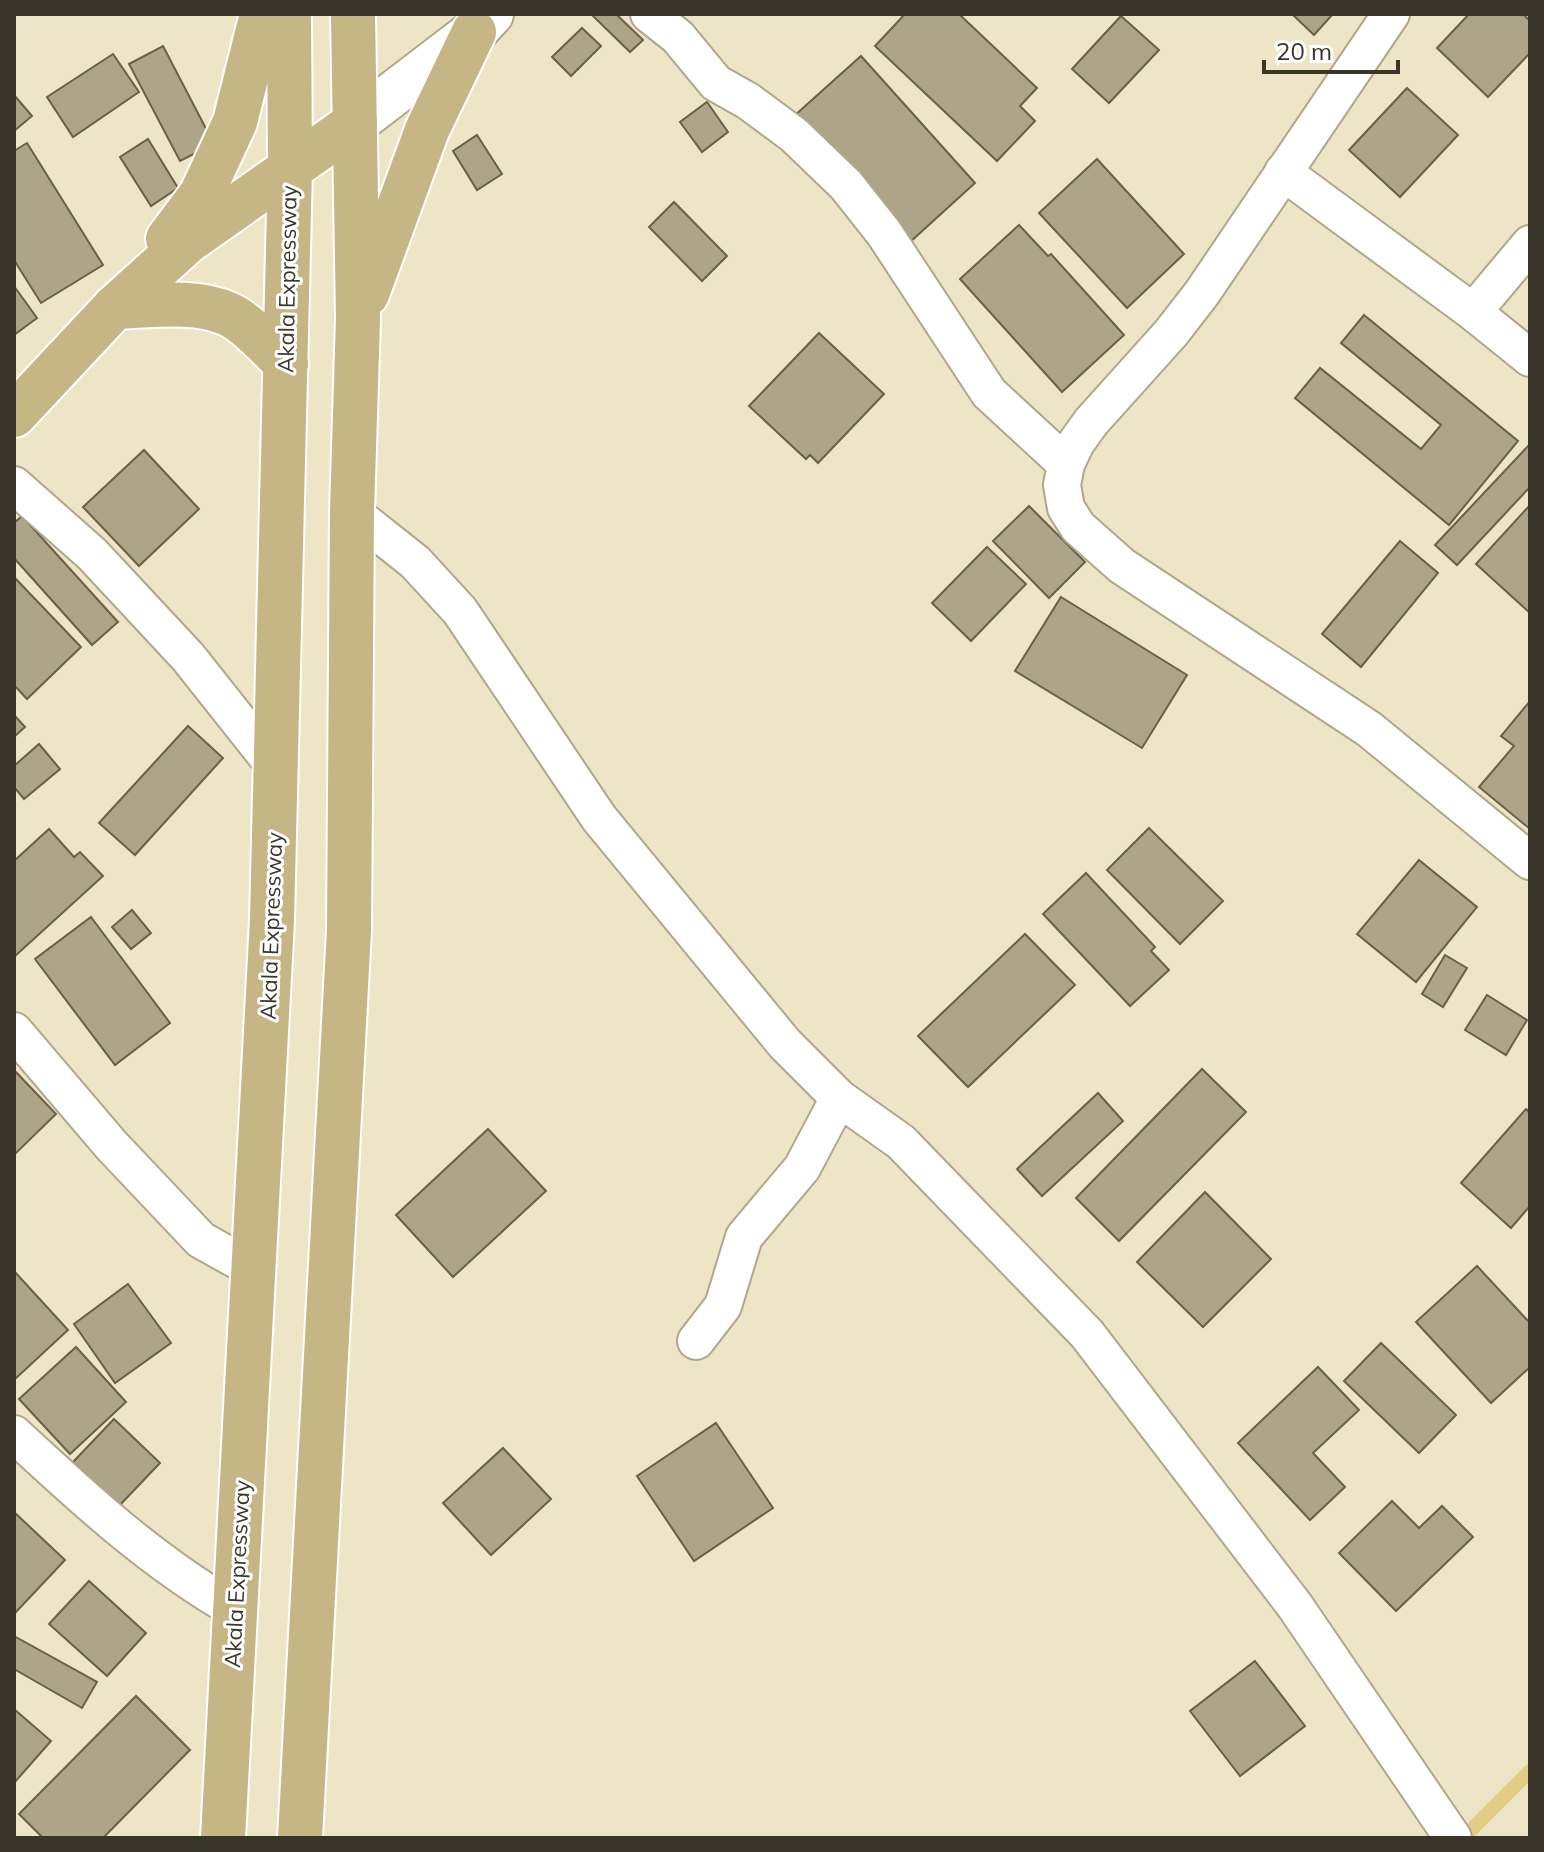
<svg xmlns="http://www.w3.org/2000/svg" width="1544" height="1852" viewBox="0 0 1544 1852" font-family="Mulish,sans-serif">
<style>
.lines{fill:none;stroke-linecap:round;stroke-linejoin:round}
.stream{stroke:#e3cc85;stroke-width:14}
.building{fill:#aea588;stroke:#696046;stroke-width:2}
.street-casing{stroke:#b0a78a;stroke-width:40}
.secondary-casing{stroke:#b0a78a;stroke-width:48}
.primary-casing{stroke:#fff;stroke-width:48}
.street{stroke:#fff;stroke-width:36}
.secondary{stroke:#fff;stroke-width:44}
.primary{stroke:#c6b685;stroke-width:44}
.labels{text-anchor:middle;dominant-baseline:central;stroke-width:6;stroke-linejoin:round;paint-order:stroke}
.street-label{font-size:22px;fill:#393529;stroke:#fff}
</style>
<rect width="100%" height="100%" fill="#eee4c6"/>
<g class="lines">
<!-- stream -->
<path class="stream" d="M1463,1838L1530,1771"/>
</g>
<!-- building -->
<g class="building">
<path d="M591,14H616L643,40L630,52Z"/>
<path d="M905,14H959L1037,88L1020,106L1035,121L997,161L875,46Z"/>
<path d="M1292,14H1333L1314,35Z"/>
<path d="M1469,14H1523L1530,21V53L1488,97L1437,48Z"/>
<path d="M1121,16L1159,50L1109,103L1072,69Z"/>
<path d="M582,28L601,46L571,76L552,57Z"/>
<path d="M163,46L214,144L180,161L129,64Z"/>
<path d="M113,54L139,92L73,137L47,97Z"/>
<path d="M861,56L975,183L909,243L794,116Z"/>
<path d="M1407,88L1458,135L1400,197L1349,150Z"/>
<path d="M14,95L32,116L14,131Z"/>
<path d="M707,102L728,132L702,152L680,122Z"/>
<path d="M477,135L502,174L477,190L453,151Z"/>
<path d="M148,139L178,188L151,206L120,157Z"/>
<path d="M27,143L103,265L41,303L14,260V151Z"/>
<path d="M1097,159L1184,254L1127,308L1039,213Z"/>
<path d="M674,202L727,256L702,281L649,227Z"/>
<path d="M1019,225L1048,256L1051,254L1124,335L1062,392L960,279Z"/>
<path d="M14,286L37,318L14,335Z"/>
<path d="M1364,315L1518,441L1449,525L1295,398L1320,368L1421,449L1441,425L1341,343Z"/>
<path d="M819,333L884,394L818,463L810,455L806,459L749,406Z"/>
<path d="M1530,444V487L1457,565L1435,545Z"/>
<path d="M144,450L199,509L139,566L83,507Z"/>
<path d="M1530,505V613L1476,564Z"/>
<path d="M1029,506L1085,562L1049,598L993,541Z"/>
<path d="M22,516L118,622L92,645L14,558V523Z"/>
<path d="M1400,541L1438,573L1361,667L1322,634Z"/>
<path d="M987,547L1026,584L971,641L932,603Z"/>
<path d="M14,577L81,647L27,699L14,685Z"/>
<path d="M1061,597L1187,675L1142,748L1015,671Z"/>
<path d="M1530,701V829L1479,787L1514,746L1501,736Z"/>
<path d="M14,715L25,727L14,737Z"/>
<path d="M188,726L223,758L135,855L99,823Z"/>
<path d="M39,744L60,769L24,799L14,787V766Z"/>
<path d="M1149,828L1223,901L1180,944L1107,870Z"/>
<path d="M49,829L74,857L80,852L103,876L14,957V861Z"/>
<path d="M1419,860L1477,907L1416,982L1357,934Z"/>
<path d="M1086,873L1155,947L1151,951L1169,970L1130,1006L1043,914Z"/>
<path d="M132,910L151,933L131,949L112,927Z"/>
<path d="M91,917L170,1023L115,1065L35,959Z"/>
<path d="M1025,934L1075,985L968,1087L918,1036Z"/>
<path d="M1445,955L1467,968L1443,1007L1422,994Z"/>
<path d="M1487,995L1527,1020L1506,1055L1465,1030Z"/>
<path d="M1202,1069L1246,1112L1119,1241L1076,1198Z"/>
<path d="M14,1070L56,1114L14,1155Z"/>
<path d="M1098,1093L1123,1121L1042,1196L1017,1169Z"/>
<path d="M1526,1109L1530,1113V1206L1511,1228L1461,1183Z"/>
<path d="M488,1129L546,1191L453,1277L396,1215Z"/>
<path d="M1205,1192L1271,1259L1203,1327L1137,1262Z"/>
<path d="M1477,1266L1530,1323V1367L1491,1403L1416,1322Z"/>
<path d="M14,1271L68,1330L14,1380Z"/>
<path d="M128,1284L171,1343L115,1383L74,1324Z"/>
<path d="M1381,1343L1456,1415L1419,1453L1344,1381Z"/>
<path d="M76,1347L126,1402L70,1454L19,1399Z"/>
<path d="M1318,1367L1359,1410L1313,1453L1345,1487L1310,1520L1238,1443Z"/>
<path d="M114,1419L160,1463L119,1506L73,1462Z"/>
<path d="M716,1423L773,1508L694,1561L637,1476Z"/>
<path d="M503,1448L551,1499L491,1555L443,1503Z"/>
<path d="M1392,1501L1419,1528L1442,1506L1473,1537L1396,1611L1339,1553Z"/>
<path d="M14,1512L65,1560L15,1613L14,1612Z"/>
<path d="M89,1581L146,1633L107,1676L49,1624Z"/>
<path d="M14,1636L97,1682L82,1708L14,1669Z"/>
<path d="M1255,1661L1305,1726L1240,1776L1190,1711Z"/>
<path d="M136,1696L190,1750L103,1838H43L19,1814Z"/>
<path d="M14,1709L51,1741L14,1783Z"/>
</g>
<g class="lines">
<defs>
<g id="street">
<path d="M649,14L678,37L716,83L748,101L794,135L846,185L884,233L989,393L1066,464"/>
<path d="M1391,14L1202,293L1171,333L1091,422L1076,443L1066,464L1062,485L1066,508L1078,527L1122,566L1369,729L1530,861"/>
<path d="M1283,172L1473,312L1530,358"/>
<path d="M1473,312L1530,244"/>
<path d="M14,485L92,554L188,657L276,768"/>
<path d="M352,512L415,562L460,611L599,818L785,1044L839,1098L901,1142L1087,1334L1295,1606L1453,1838"/>
<path d="M14,1031L112,1146L201,1240L253,1269"/>
<path d="M696,1341L723,1306L744,1237L802,1168L839,1098"/>
<path d="M14,1434C83,1498 153,1563 236,1610"/>
</g>
<path id="secondary" d="M355,123L474,32L491,14"/>
<g id="primary">
<path d="M168,239L201,195L235,122L262,14"/>
<path d="M367,294L427,130L474,32"/>
<path d="M115,307C150,306 195,299 228,314C247,322 271,349 286,364"/>
<path d="M14,415L115,307L188,241L355,123"/>
<path d="M223,1838L272,920L290,168L289,14"/>
<path d="M300,1838L349,930L352,512L358,319L353,14"/>
</g>
</defs>
<!-- street casing -->
<use href="#street" class="street-casing"/>
<!-- secondary casing -->
<use href="#secondary" class="secondary-casing"/>
<!-- primary casing -->
<use href="#primary" class="primary-casing"/>
<!-- street -->
<use href="#street" class="street"/>
<!-- secondary -->
<use href="#secondary" class="secondary"/>
<!-- primary -->
<use href="#primary" class="primary"/>
</g>
<g class="labels">
<!-- street labels -->
<g class="street-label">
<text transform="translate(287 279) rotate(-89)">Akala Expressway</text>
<text transform="translate(271 926) rotate(-88)">Akala Expressway</text>
<text transform="translate(237 1574) rotate(-87)">Akala Expressway</text>
</g>
</g>
<!-- border -->
<rect width="1544" height="1852" fill="none" stroke="#393529" stroke-width="32"/>
<!-- scale -->
<path d="M1264 60v12h134v-12" fill="none" stroke="#393529" stroke-width="4"/>
<text x="1276" y="60" font-size="24" fill="#393529" stroke="#ffffff" stroke-width="6" paint-order="stroke">20 m</text>
</svg>
